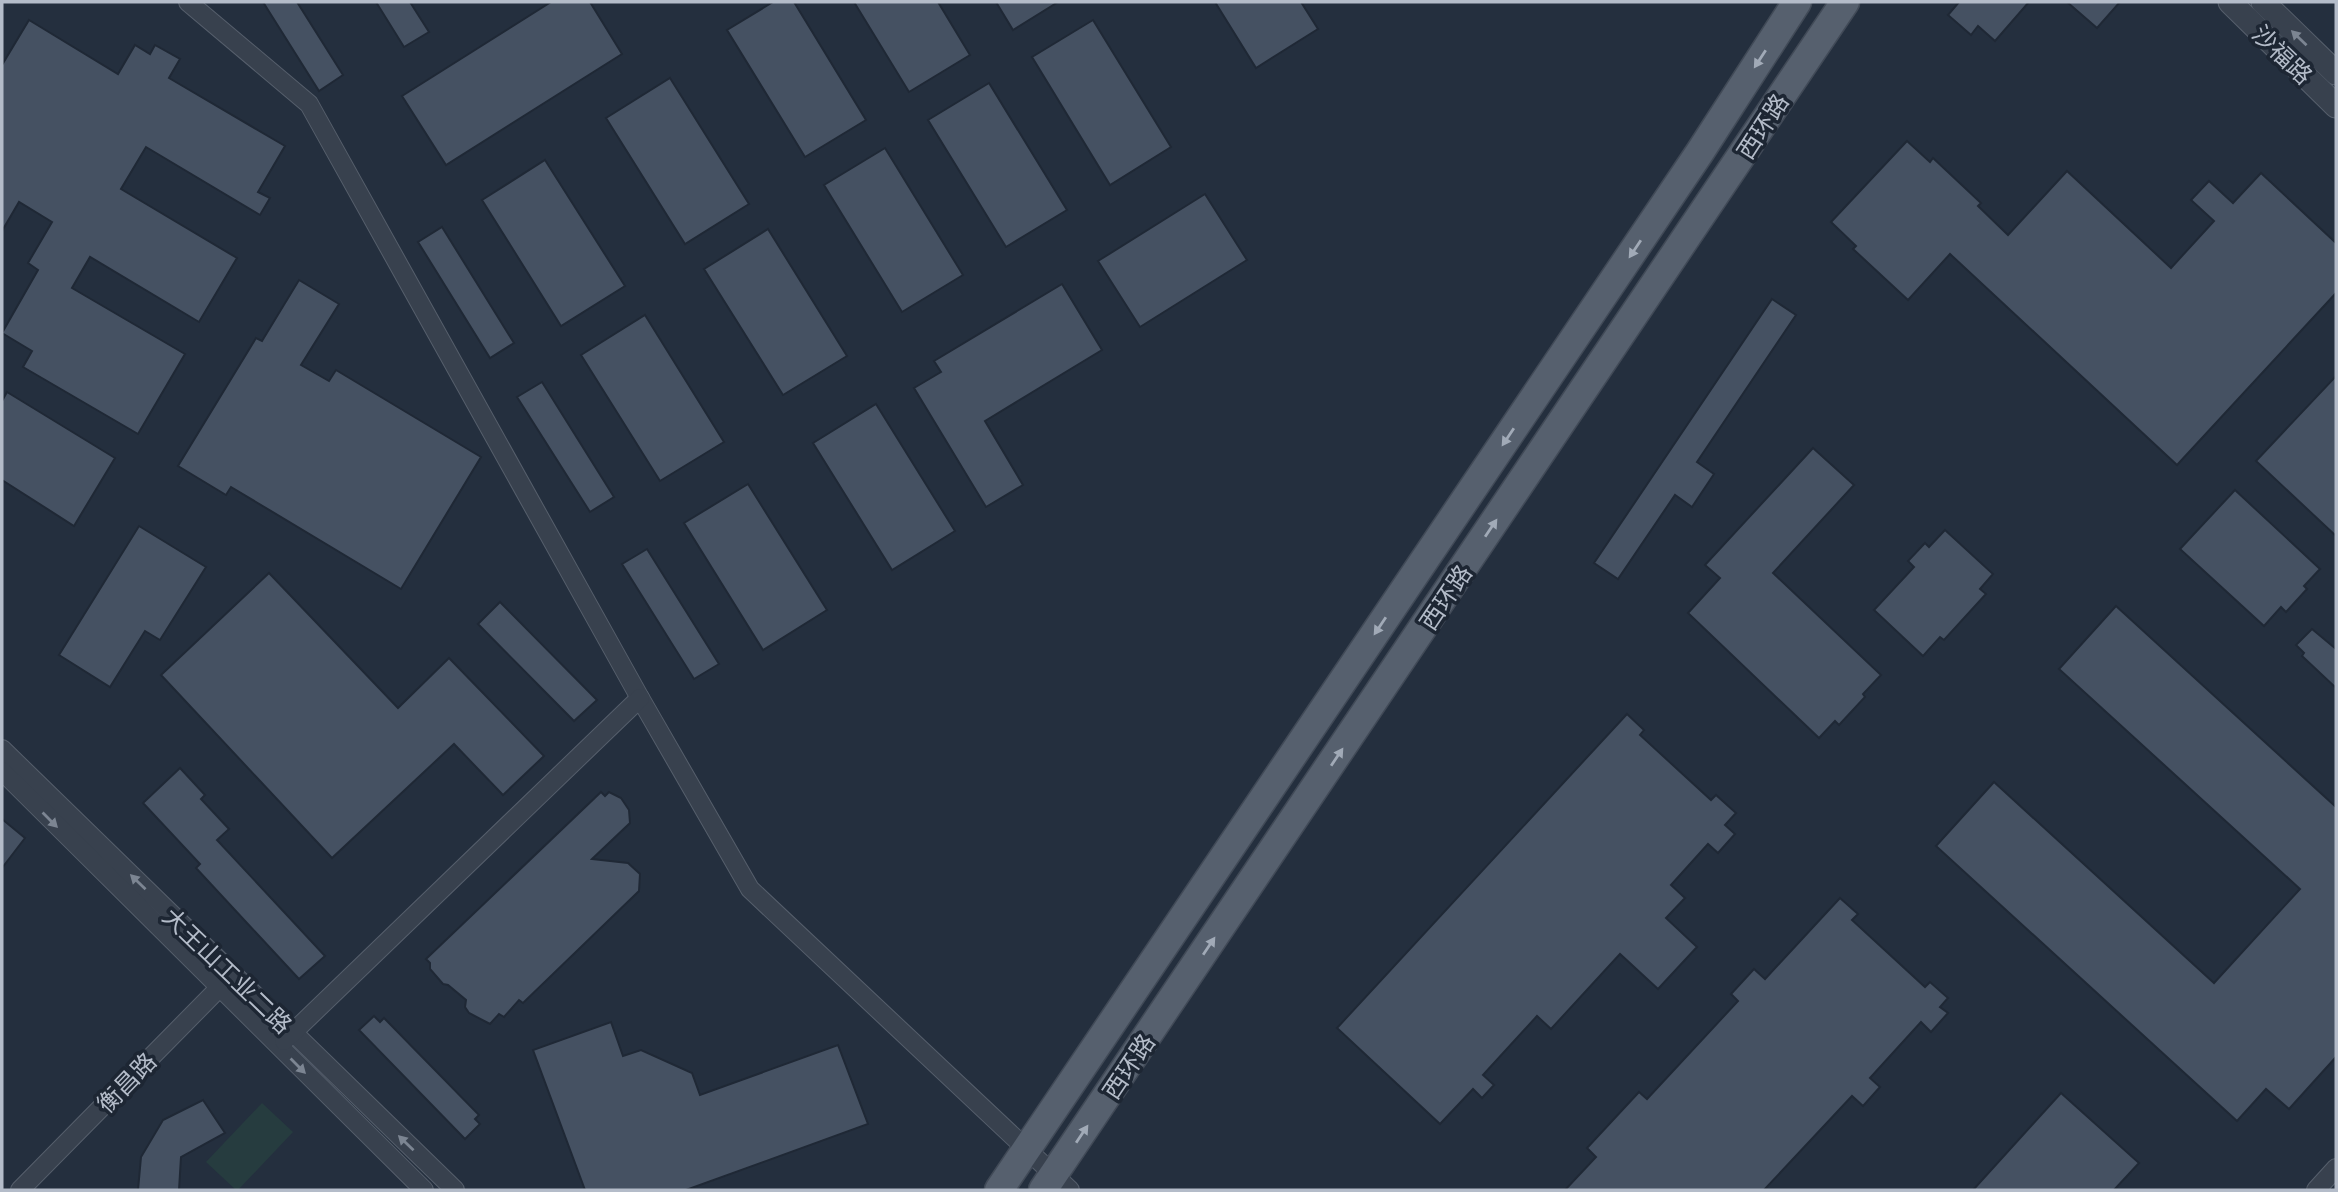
<svg xmlns="http://www.w3.org/2000/svg" width="2338" height="1192" viewBox="0 0 2338 1192" font-family="'Open Sans','Noto Sans SC',sans-serif">
<style>
.green{fill:#263c3f}
.building{fill:#455162;stroke:#1f2835;stroke-width:2}
.lines{fill:none;stroke-linecap:round;stroke-linejoin:round}
.minor-casing{stroke:#565f6c;stroke-width:20}
.tertiary-casing{stroke:#565f6c;stroke-width:25}
.primary-casing{stroke:#414a57;stroke-width:31}
.minor{stroke:#38414e;stroke-width:18}
.tertiary{stroke:#38414e;stroke-width:23}
.primary{stroke:#56606e;stroke-width:28}
.oneway{fill:#7c8592}
.oneway2{fill:#a1aab7}
.labels{text-anchor:middle;dominant-baseline:central;stroke-width:7;stroke-linejoin:round;paint-order:stroke}
.street-label{font-size:24px;fill:#b4bcc9;stroke:#1d2633}
</style>
<rect width="100%" height="100%" fill="#242f3e"/>
<!-- green -->
<path class="green" d="M262,1103L293,1132L238,1190H236L206,1162Z"/>
<!-- building -->
<g class="building">
<path d="M263,2H297L343,75L319,91Z"/>
<path d="M376,2H410L429,32L404,47Z"/>
<path d="M551,2H590L622,54L446,165L402,96Z"/>
<path d="M773,2H794L866,120L805,157L727,30Z"/>
<path d="M854,2H938L970,55L909,92Z"/>
<path d="M996,2H1058L1013,30Z"/>
<path d="M1215,2H1301L1318,29L1256,68Z"/>
<path d="M1959,2H2029L1995,41L1978,26L1971,35L1948,15Z"/>
<path d="M2067,2H2120L2097,28Z"/>
<path d="M29,20L118,74L135,45L150,54L155,45L180,59L169,78L285,146L258,192L270,198L260,215L146,147L121,189L237,258L199,322L90,257L72,288L185,354L138,434L23,367L32,351L2,333L38,270L28,263L52,222L19,202L2,231V65Z"/>
<path d="M1093,20L1171,147L1110,185L1032,57Z"/>
<path d="M670,78L749,204L685,244L606,118Z"/>
<path d="M989,83L1067,210L1006,247L928,120Z"/>
<path d="M1907,141L1930,162L1933,158L1981,203L1978,206L2008,235L2067,171L2171,268L2214,221L2191,200L2209,181L2233,203L2261,173L2336,243V293L2177,465L1950,254L1908,300L1853,249L1856,246L1831,222Z"/>
<path d="M885,148L963,275L902,312L824,185Z"/>
<path d="M545,160L625,286L561,326L482,200Z"/>
<path d="M1205,194L1247,260L1140,327L1098,261Z"/>
<path d="M442,227L514,343L490,358L418,242Z"/>
<path d="M768,229L847,356L783,395L704,269Z"/>
<path d="M299,280L339,304L301,365L329,381L336,370L481,457L401,589L231,487L226,495L178,466L256,338L262,341Z"/>
<path d="M1062,284L1102,350L985,421L1023,485L986,507L914,388L941,372L934,361Z"/>
<path d="M1772,299L1796,315L1697,462L1714,474L1692,507L1675,495L1618,579L1594,563Z"/>
<path d="M645,315L724,442L660,481L581,355Z"/>
<path d="M2336,376V536L2256,461Z"/>
<path d="M542,382L614,497L590,512L517,397Z"/>
<path d="M7,392L115,458L74,526L2,480V401Z"/>
<path d="M876,404L955,531L892,570L813,443Z"/>
<path d="M1813,448L1854,485L1773,573L1881,675L1863,694L1865,697L1839,725L1835,721L1819,738L1688,613L1720,578L1705,565Z"/>
<path d="M748,484L827,610L763,650L684,523Z"/>
<path d="M2235,490L2320,569L2304,586L2307,589L2286,612L2281,607L2264,626L2180,549Z"/>
<path d="M139,526L206,567L160,640L145,631L110,687L59,655Z"/>
<path d="M1945,530L1993,574L1980,589L1986,594L1944,640L1940,637L1923,656L1874,610L1914,567L1908,561L1925,543L1929,547Z"/>
<path d="M647,549L719,664L694,679L622,564Z"/>
<path d="M269,573L398,708L449,658L544,756L503,795L454,744L332,858L161,675Z"/>
<path d="M500,602L597,700L574,721L478,624Z"/>
<path d="M2116,606L2336,807V1057L2289,1109L2266,1089L2237,1121L1936,846L1994,782L2214,983L2300,889L2059,669Z"/>
<path d="M2312,629L2336,649V688L2302,656L2304,653L2296,645Z"/>
<path d="M1627,714L1644,730L1640,735L1711,800L1716,795L1736,813L1725,825L1735,834L1718,853L1708,844L1671,885L1685,898L1666,918L1697,947L1658,989L1620,954L1551,1029L1537,1016L1483,1075L1494,1085L1482,1098L1473,1089L1440,1124L1337,1028Z"/>
<path d="M180,768L205,795L201,799L229,829L217,840L325,956L299,979L196,868L200,864L143,803Z"/>
<path d="M601,792L605,796L609,792L621,798L629,810L630,823L592,859L628,863L640,874L639,891L523,1003L519,1000L504,1017L499,1014L490,1024L469,1013L465,1007L466,1000L448,985L443,984L430,969V963L426,959Z"/>
<path d="M2,819L25,838L2,868Z"/>
<path d="M1840,898L1858,914L1852,920L1925,987L1930,982L1948,998L1940,1007L1948,1013L1931,1032L1921,1022L1870,1078L1880,1087L1863,1106L1852,1096L1764,1190H1565L1596,1157L1587,1148L1639,1092L1647,1099L1738,1001L1731,994L1754,969L1765,979Z"/>
<path d="M374,1016L380,1022L384,1018L479,1115L475,1119L480,1124L465,1139L359,1030Z"/>
<path d="M611,1022L623,1056L641,1050L692,1073L700,1095L838,1045L868,1124L686,1190H585L533,1050Z"/>
<path d="M2061,1093L2139,1163L2114,1190H1973Z"/>
<path d="M203,1100L225,1133L181,1157L179,1190H138L141,1157L163,1120Z"/>
</g>
<g class="lines">
<defs>
<g id="minor">
<path d="M188,2L309,104L640,698L750,889L1070,1190"/>
<path d="M2,749L455,1190"/>
<path d="M2,771L424,1190"/>
<path d="M284,1041L640,698"/>
<path d="M20,1190L228,979"/>
<path d="M2316,1190L2336,1168"/>
</g>
<g id="tertiary">
<path d="M2230,2L2336,106"/>
<path d="M2263,2L2336,73"/>
</g>
<g id="primary">
<path d="M999,1190L1700,152L1797,2"/>
<path d="M1043,1190L1845,2"/>
</g>
</defs>
<!-- minor casing -->
<use href="#minor" class="minor-casing"/>
<!-- tertiary casing -->
<use href="#tertiary" class="tertiary-casing"/>
<!-- primary casing -->
<use href="#primary" class="primary-casing"/>
<!-- minor -->
<use href="#minor" class="minor"/>
<!-- tertiary -->
<use href="#tertiary" class="tertiary"/>
<!-- primary -->
<use href="#primary" class="primary"/>
</g>
<!-- one-way arrows -->
<defs><path id="oneway-solid" d="M-6-.8H1V-3.2L6.5 0L1 3.2V.8H-6Z" transform="scale(1.75)"/></defs>
<g class="oneway">
<use href="#oneway-solid" transform="translate(2299 38) rotate(-136)"/>
<use href="#oneway-solid" transform="translate(50 820) rotate(45)"/>
<use href="#oneway-solid" transform="translate(138 882) rotate(-136)"/>
<use href="#oneway-solid" transform="translate(298 1066) rotate(45)"/>
<use href="#oneway-solid" transform="translate(406 1143) rotate(-136)"/>
</g>
<g class="oneway2">
<use href="#oneway-solid" transform="translate(1760 59) rotate(123)"/>
<use href="#oneway-solid" transform="translate(1635 249) rotate(124)"/>
<use href="#oneway-solid" transform="translate(1508 437) rotate(124)"/>
<use href="#oneway-solid" transform="translate(1491 528) rotate(-56)"/>
<use href="#oneway-solid" transform="translate(1380 626) rotate(124)"/>
<use href="#oneway-solid" transform="translate(1337 757) rotate(-56)"/>
<use href="#oneway-solid" transform="translate(1209 946) rotate(-56)"/>
<use href="#oneway-solid" transform="translate(1082 1134) rotate(-56)"/>
</g>
<g class="labels">
<!-- street labels -->
<g class="street-label">
<text transform="translate(2283 54) rotate(44)">沙福路</text>
<text transform="translate(1762 126) rotate(-57)">西环路</text>
<text transform="translate(1445 597) rotate(-56)">西环路</text>
<text transform="translate(228 970) rotate(44)">大王山工业二路</text>
<text transform="translate(1128 1066) rotate(-56)">西环路</text>
<text transform="translate(126 1082) rotate(-46)">衡昌路</text>
</g>
</g>
<!-- border -->
<rect width="2338" height="1192" fill="none" stroke="#b4bcc9" stroke-width="7"/>
</svg>
